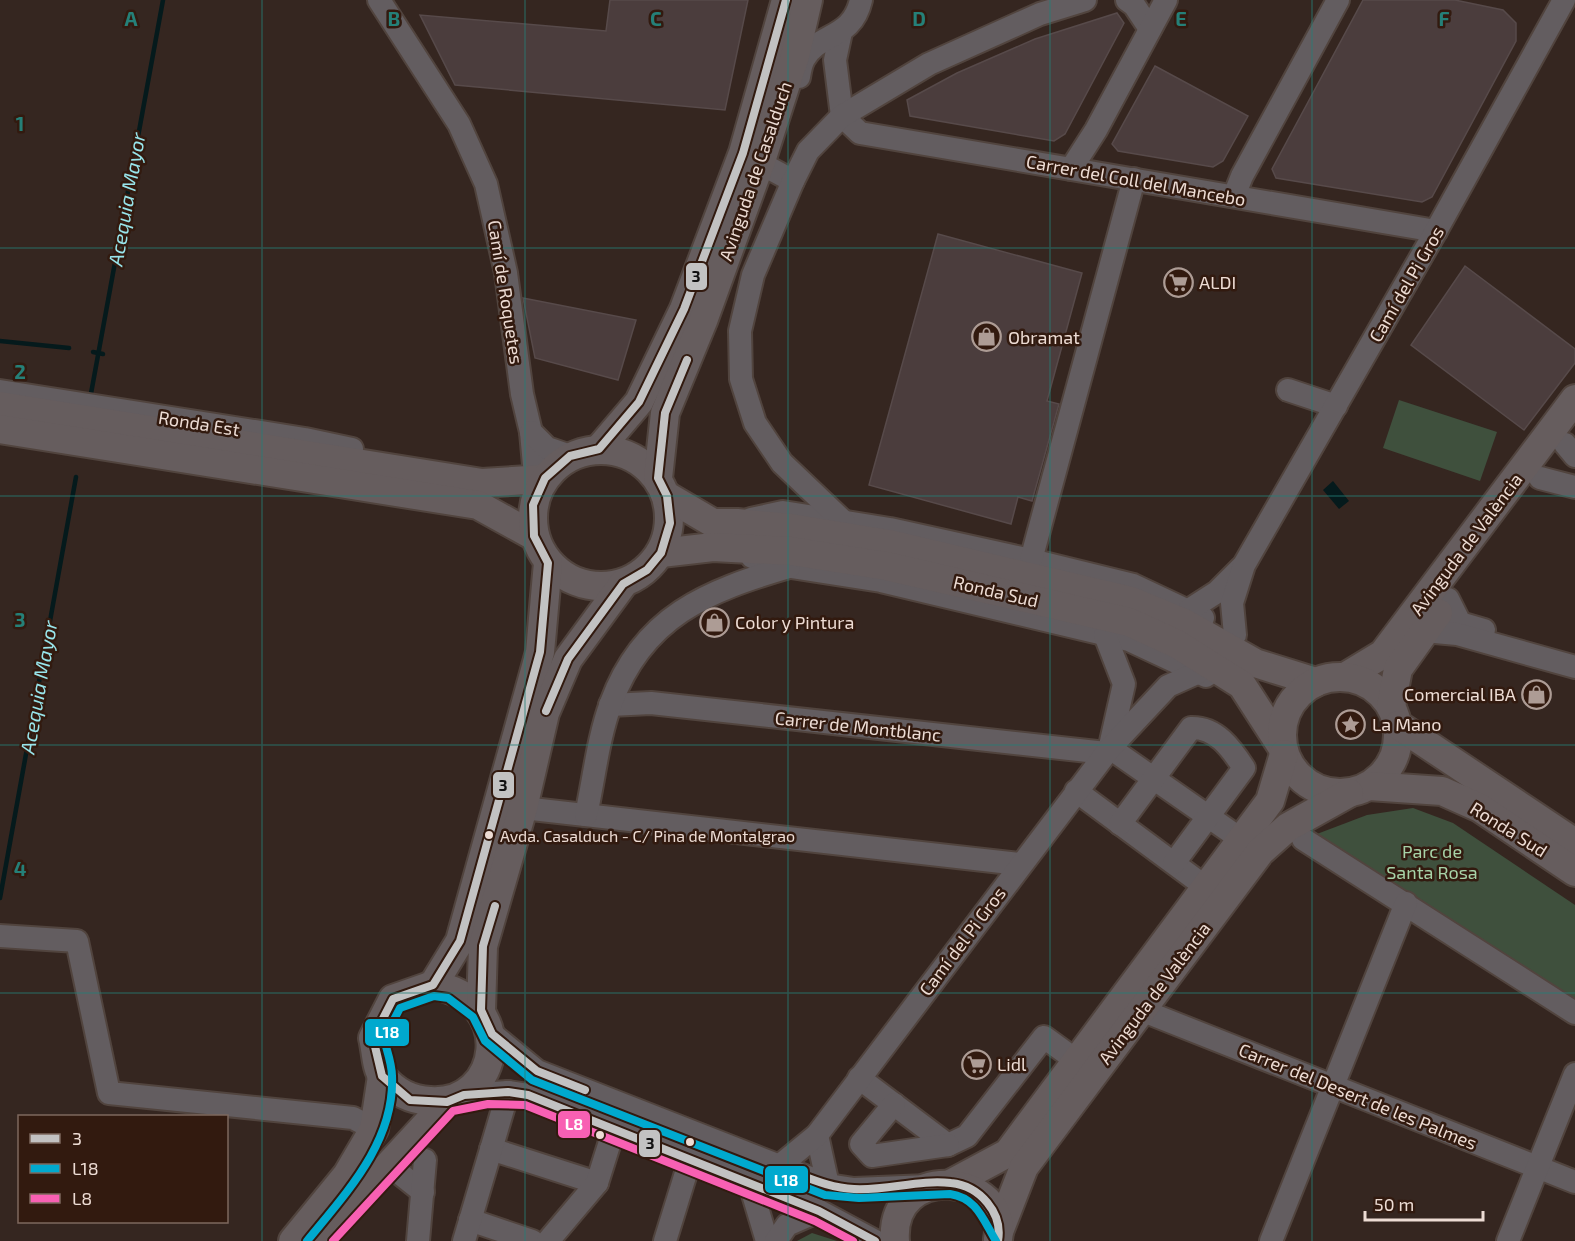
<svg xmlns="http://www.w3.org/2000/svg" width="1575" height="1241" viewBox="0 0 1575 1241" font-family="'Exo 2',sans-serif">
<style>
.green{fill:#3f503d}
.water{fill:#051a1c}
.lines{fill:none;stroke-linecap:round;stroke-linejoin:round}
.stream{stroke:#051a1c;stroke-width:4.5}
.building{fill:#4b3d3d;stroke:#574a4a;stroke-width:1.5}
.minor-casing{stroke:#51443e;stroke-width:26}
.major-casing{stroke:#51443e;stroke-width:32}
.minor{stroke:#635d60;stroke-width:22}
.major{stroke:#665d5e;stroke-width:28}
.bus-1-casing{stroke:#321a0f;stroke-width:12}
.bus-2-casing{stroke:#321a0f;stroke-width:12}
.bus-3-casing{stroke:#321a0f;stroke-width:12}
.bus-1{stroke:#c2c2c2;stroke-width:8}
.bus-2{stroke:#00a9ce;stroke-width:8}
.bus-3{stroke:#f860b3;stroke-width:8}
.grid{fill:none;stroke:#258078;stroke-width:1.5;stroke-opacity:0.55}
.bus-dot{fill:#eddcd4;stroke:#321a0f;stroke-width:2}
.labels{text-anchor:middle;dominant-baseline:central;stroke-width:5;stroke-linejoin:round;paint-order:stroke}
.bus-label{font-size:16px;fill:#eddcd4;stroke:#321a0f;text-anchor:start}
.street-label{font-size:18px;fill:#eddcd4;stroke:#321a0f}
.poi-label{font-size:18px;fill:#eddcd4;stroke:#321a0f;text-anchor:start}
.park-label{font-size:18px;fill:#a7d3a8;stroke:#321a0f}
.water-label{font-size:20px;font-style:italic;fill:#98e5eb;stroke:#321a0f}
.grid-label{font-size:20px;text-anchor:middle;font-weight:bold;fill:#258078;stroke:#321a0f;stroke-width:5;stroke-linejoin:round;paint-order:stroke}
.line-badge{stroke:#321a0f;stroke-width:2}
.badge-label{font-size:16px;text-anchor:middle;font-weight:bold;fill:#fff}
.pale-badge-label{font-size:16px;text-anchor:middle;font-weight:bold;fill:#111}
</style>
<rect width="100%" height="100%" fill="#352620"/>
<!-- green -->
<g class="green">
<path d="M1399,400L1497,432L1480,481L1383,448Z"/>
<path d="M1413,808L1453,823L1575,905V1002L1309,837L1367,815Z"/>
<path d="M812,1233L837,1241H797Z"/>
</g>
<!-- water -->
<path class="water" d="M1333,481L1349,501L1339,509L1323,490Z"/>
<g class="lines">
<!-- stream -->
<g class="stream">
<path d="M0,341L69,348"/>
<path d="M93,352L103,354"/>
<path d="M90,399L163,0"/>
<path d="M0,898L76,477"/>
</g>
</g>
<!-- building -->
<g class="building">
<path d="M610,0H748L725,110L455,85L420,15L606,31Z"/>
<path d="M1363,0H1455L1503,10L1516,23V41L1432,197L1422,202L1276,178L1272,169Z"/>
<path d="M1117,13L1124,23L1065,134L1054,141L910,116L907,100L957,73L1035,39Z"/>
<path d="M1155,66L1248,116L1223,161L1213,167L1118,151L1112,144Z"/>
<path d="M938,234L1082,273L1047,401L1059,404L1032,501L1018,497L1011,524L869,485Z"/>
<path d="M1465,266L1575,349V363L1524,430L1411,345Z"/>
<path d="M523,298L636,320L618,380L535,358Z"/>
</g>
<g class="lines">
<defs>
<g id="minor">
<path d="M379,0L459,124L486,184L506,273L522,394L531,432L534,465L545,478"/>
<path d="M1127,0L1134,5L1150,29"/>
<path d="M841,32L835,60L842,116"/>
<path d="M799,77C800,71 801,64 804,59C819,32 852,40 861,0"/>
<path d="M842,116L860,133L1436,231"/>
<path d="M771,169L793,181"/>
<path d="M1071,169L1096,130L1166,0"/>
<path d="M1234,196L1242,176L1338,0"/>
<path d="M1288,390L1336,406"/>
<path d="M0,391L305,439L352,449"/>
<path d="M531,432L547,448L570,456"/>
<path d="M1565,444L1575,456"/>
<path d="M1540,478L1575,487"/>
<path d="M751,519L783,512L890,529L1031,560L1133,585L1203,618"/>
<path d="M844,522L782,463L755,423L741,379L740,331L753,275L793,181L808,151L842,116L929,64L1040,14L1085,0"/>
<path d="M752,557L791,567L881,581L1129,640L1206,676"/>
<path d="M1031,560L1134,179"/>
<path d="M1448,599L1460,623L1484,630"/>
<path d="M1189,610L1217,592L1241,568"/>
<path d="M1424,631L1457,634L1575,667"/>
<path d="M1105,635L1124,684L1110,746"/>
<path d="M1235,635L1232,603L1244,565L1436,231L1564,0"/>
<path d="M610,705L651,703L1106,753"/>
<path d="M1110,748L1242,840"/>
<path d="M1076,791L1207,888"/>
<path d="M523,808L1019,864"/>
<path d="M586,815C594,779 598,738 611,703C643,616 707,591 789,567"/>
<path d="M1120,824L1191,728C1216,727 1231,748 1244,768L1174,863"/>
<path d="M1303,839L1575,1013"/>
<path d="M0,936L77,941L109,1093L353,1118L374,1129"/>
<path d="M1141,1010L1575,1182"/>
<path d="M492,1034L537,1071L828,1185L854,1189L928,1186"/>
<path d="M859,1078L948,1145L967,1136L1044,1037L1077,1061"/>
<path d="M464,1095L508,1092L528,1095L819,1211L875,1241"/>
<path d="M894,1104L861,1144L872,1156L948,1145"/>
<path d="M817,1135L828,1185"/>
<path d="M491,1149L597,1183"/>
<path d="M389,1165L423,1192"/>
<path d="M778,1167L817,1135L1110,748L1168,686L1197,673"/>
<path d="M750,1184L767,1241"/>
<path d="M470,1220L532,1241"/>
<path d="M418,1241L425,1160"/>
<path d="M464,1241L508,1092"/>
<path d="M548,1241L597,1183L614,1129"/>
<path d="M665,1241L690,1160"/>
<path d="M776,1241L787,1225L819,1211"/>
<path d="M1271,1241L1406,903"/>
<path d="M1508,1241L1575,1074"/>
</g>
<g id="major">
<path d="M0,406L482,483L544,479"/>
<path d="M0,429L478,505L534,536"/>
<path d="M599,449L639,402L684,309L743,153L786,0"/>
<circle cx="601" cy="518" r="68"/>
<path d="M658,478L665,413L703,321L761,161L795,56L808,0"/>
<path d="M667,496L713,523H737L791,528L889,544L1131,601L1184,623L1255,663L1316,682"/>
<path d="M661,553L713,547L791,551L886,566L1129,622L1177,644L1242,685L1282,747"/>
<path d="M1345,677L1383,654L1575,399"/>
<circle cx="1340" cy="735" r="58"/>
<path d="M1391,706L1398,669L1438,613"/>
<path d="M1398,725L1575,843"/>
<path d="M1369,786L1442,791L1480,808L1575,872"/>
<path d="M433,985L460,941L540,652L548,563"/>
<path d="M433,985C518,999 502,1106 430,1101C411,1100 396,1093 383,1077C376,1069 376,1049 373,1038L393,999Z"/>
<path d="M481,1010L483,946L523,808L545,713L568,659L623,584"/>
<path d="M952,1183L1008,1153L1270,801L1284,754"/>
<path d="M1000,1229L1024,1167L1260,852L1288,827L1349,793"/>
<path d="M293,1241L347,1175L374,1129L382,1076"/>
<path d="M319,1241L447,1102"/>
<path d="M895,1241C889,1160 1011,1173 998,1239"/>
</g>
</defs>
<!-- minor casing -->
<use href="#minor" class="minor-casing"/>
<!-- major casing -->
<use href="#major" class="major-casing"/>
<!-- minor -->
<use href="#minor" class="minor"/>
<!-- major -->
<use href="#major" class="major"/>
<defs>
<g id="bus-1">
<path d="M786,0L743,153L684,309L639,402L599,449L570,456L545,478L533,505L534,536L548,563L540,652L460,941L433,985L393,999L373,1038L382,1076L410,1100L447,1102L464,1095L508,1092L528,1095L819,1211L875,1241"/>
<path d="M546,711L568,659L623,584L647,570L661,553L670,523L667,496L658,478L665,413L687,360"/>
<path d="M495,906L483,946L481,1010L492,1034L537,1071L585,1090"/>
<path d="M787,1170C809,1178 830,1188 854,1189C886,1191 920,1179 951,1183C980,1186 1003,1213 998,1241"/>
</g>
<path id="bus-2" d="M307,1241C346,1193 395,1142 392,1076C392,1064 387,1051 384,1039L400,1008L434,996L448,998L473,1017L485,1041L532,1080L825,1195L859,1198L950,1194C977,1198 983,1220 996,1241"/>
<path id="bus-3" d="M333,1241L453,1111L488,1104L525,1105L815,1221L853,1241"/>
</defs>
<!-- bus-1 casing -->
<use href="#bus-1" class="bus-1-casing"/>
<!-- bus-2 casing -->
<use href="#bus-2" class="bus-2-casing"/>
<!-- bus-3 casing -->
<use href="#bus-3" class="bus-3-casing"/>
<!-- bus-1 -->
<use href="#bus-1" class="bus-1"/>
<!-- bus-2 -->
<use href="#bus-2" class="bus-2"/>
<!-- bus-3 -->
<use href="#bus-3" class="bus-3"/>
</g>
<!-- grid -->
<path class="grid" d="M262,0V1241M525,0V1241M788,0V1241M1050,0V1241M1312,0V1241M0,248H1575M0,496H1575M0,745H1575M0,993H1575"/>
<!-- icons -->
<defs>
<symbol id="supermarket-ring" viewBox="-11 -11 22 22"><circle r="9.5" fill="#321a0f" stroke="#ad9c95" stroke-width="1.5"/><path d="M-6-5.5h2.5l.6 2H6L4.5 2H-2.5L-4.4-4H-6ZM-1.5 3.2a1.3 1.3 0 1 0 .1 0ZM3 3.2a1.3 1.3 0 1 0 .1 0Z" fill="#ad9c95"/></symbol>
<symbol id="shop-ring" viewBox="-11 -11 22 22"><circle r="9.5" fill="#321a0f" stroke="#ad9c95" stroke-width="1.5"/><path d="M-5-2.5h2.3a2.7 3.5 0 0 1 5.4 0H5L5.5 6h-11ZM-1.5-2.5h3a1.5 2.3 0 0 0-3 0Z" fill="#ad9c95"/></symbol>
<symbol id="sight-ring" viewBox="-11 -11 22 22"><circle r="9.5" fill="#321a0f" stroke="#ad9c95" stroke-width="1.5"/><path d="M0-6L1.8-2.2L6-1.7L2.9 1.2L3.7 5.4L0 3.3L-3.7 5.4L-2.9 1.2L-6-1.7L-1.8-2.2Z" fill="#ad9c95"/></symbol>
</defs>
<g fill-rule="evenodd">
<use href="#supermarket-ring" x="1162" y="266" width="33" height="33"/>
<use href="#shop-ring" x="970" y="320" width="33" height="33"/>
<use href="#shop-ring" x="698" y="606" width="33" height="33"/>
<use href="#shop-ring" x="1520" y="678" width="33" height="33"/>
<use href="#sight-ring" x="1334" y="708" width="33" height="33"/>
<use href="#supermarket-ring" x="960" y="1048" width="33" height="33"/>
</g>
<!-- markers -->
<g class="bus-dot">
<circle cx="489" cy="835" r="5"/>
<circle cx="600" cy="1135" r="5"/>
<circle cx="690" cy="1142" r="5"/>
</g>
<g class="labels">
<!-- bus labels -->
<g class="bus-label">
<text x="500" y="835">Avda. Casalduch - C/ Pina de Montalgrao</text>
</g>
<!-- street labels -->
<g class="street-label">
<text transform="translate(755 171) rotate(-71)">Avinguda de Casalduch</text>
<text transform="translate(1136 180) rotate(10)">Carrer del Coll del Mancebo</text>
<text transform="translate(1406 284) rotate(-60)">Camí del Pi Gros</text>
<text transform="translate(506 292) rotate(81)">Camí de Roquetes</text>
<text transform="translate(199 423) rotate(9)">Ronda Est</text>
<text transform="translate(1466 544) rotate(-53)">Avinguda de València</text>
<text transform="translate(996 591) rotate(13)">Ronda Sud</text>
<text transform="translate(858 726) rotate(6)">Carrer de Montblanc</text>
<text transform="translate(1509 829) rotate(32)">Ronda Sud</text>
<text transform="translate(962 941) rotate(-53)">Camí del Pi Gros</text>
<text transform="translate(1154 993) rotate(-53)">Avinguda de València</text>
<text transform="translate(1358 1096) rotate(22)">Carrer del Desert de les Palmes</text>
</g>
<!-- poi labels -->
<g class="poi-label">
<text x="1199" y="282">ALDI</text>
<text x="1008" y="337">Obramat</text>
<text x="735" y="622">Color y Pintura</text>
<text x="1516" y="694" text-anchor="end">Comercial IBA</text>
<text x="1372" y="724">La Mano</text>
<text x="997" y="1064">Lidl</text>
</g>
<!-- park labels -->
<g class="park-label">
<text x="1432" y="851">Parc de<tspan x="1432" dy="21">Santa Rosa</tspan></text>
</g>
<!-- water labels -->
<g class="water-label">
<text transform="translate(126 199) rotate(-80)">Acequia Mayor</text>
<text transform="translate(38 687) rotate(-80)">Acequia Mayor</text>
</g>
</g>
<g class="grid-label">
<text x="131" y="26">A</text>
<text x="394" y="26">B</text>
<text x="656" y="26">C</text>
<text x="919" y="26">D</text>
<text x="1181" y="26">E</text>
<text x="1444" y="26">F</text>
<text x="20" y="131">1</text>
<text x="20" y="379">2</text>
<text x="20" y="627">3</text>
<text x="20" y="876">4</text>
</g>
<g class="line-badge">
<rect x="685" y="262" width="23" height="29" rx="6" fill="#c2c2c2"/>
<rect x="492" y="771" width="23" height="28" rx="6" fill="#c2c2c2"/>
<rect x="364" y="1018" width="46" height="29" rx="6" fill="#00a9ce"/>
<rect x="557" y="1110" width="34" height="29" rx="6" fill="#f860b3"/>
<rect x="638" y="1129" width="23" height="29" rx="6" fill="#c2c2c2"/>
<rect x="764" y="1165" width="45" height="29" rx="6" fill="#00a9ce"/>
</g>
<g class="badge-label">
<text x="387" y="1038">L18</text>
<text x="574" y="1130">L8</text>
<text x="786" y="1186">L18</text>
</g>
<g class="pale-badge-label">
<text x="696" y="282">3</text>
<text x="503" y="791">3</text>
<text x="650" y="1149">3</text>
</g>
<!-- legend -->
<rect x="18" y="1115" width="210" height="108" fill="#321a0f" stroke="#7d685e" stroke-width="1.5"/>
<rect x="30" y="1134" width="30" height="9" fill="#c2c2c2" stroke="#7d685e" stroke-width="1.5"/>
<text x="72" y="1145" font-size="18" fill="#eddcd4">3</text>
<rect x="30" y="1164" width="30" height="9" fill="#00a9ce" stroke="#7d685e" stroke-width="1.5"/>
<text x="72" y="1175" font-size="18" fill="#eddcd4">L18</text>
<rect x="30" y="1194" width="30" height="9" fill="#f860b3" stroke="#7d685e" stroke-width="1.5"/>
<text x="72" y="1205" font-size="18" fill="#eddcd4">L8</text>
<!-- scale -->
<path d="M1365 1211v9h118v-9" fill="none" stroke="#eddcd4" stroke-width="3"/>
<text x="1374" y="1211" font-size="18" fill="#eddcd4" stroke="#321a0f" stroke-width="4.5" paint-order="stroke">50 m</text>
</svg>
